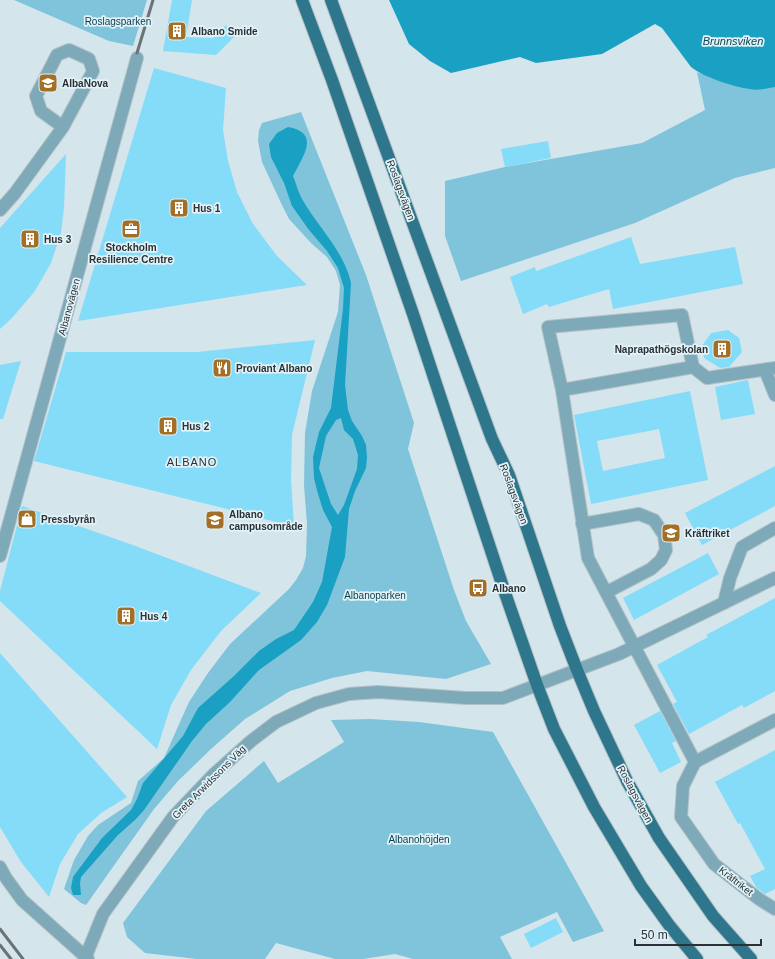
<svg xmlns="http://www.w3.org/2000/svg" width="775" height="959" viewBox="0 0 775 959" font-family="Arial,sans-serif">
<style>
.green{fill:#7fc4db}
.water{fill:#19a0c2;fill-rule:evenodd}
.building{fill:#85dcf8;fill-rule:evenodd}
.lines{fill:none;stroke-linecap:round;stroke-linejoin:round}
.minor-casing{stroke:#b2c1c6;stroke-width:14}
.major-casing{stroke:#b2c1c6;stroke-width:14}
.minor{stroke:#7da9b8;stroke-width:12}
.major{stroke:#2d768c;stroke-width:12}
.rail{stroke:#6a7478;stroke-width:3}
.labels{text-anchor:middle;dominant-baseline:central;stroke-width:3.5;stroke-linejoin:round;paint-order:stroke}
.park-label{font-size:10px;fill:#063d4c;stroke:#e1f2f8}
.poi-label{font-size:10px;font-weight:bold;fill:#2b3134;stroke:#e1f2f8;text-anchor:start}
.street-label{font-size:10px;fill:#2b3134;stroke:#e1f2f8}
.water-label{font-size:11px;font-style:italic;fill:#0f4452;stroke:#e1f2f8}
.neighbourhood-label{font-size:11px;letter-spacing:1px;fill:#2b3134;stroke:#e1f2f8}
</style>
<rect width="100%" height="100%" fill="#d4e5eb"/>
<!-- green -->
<g class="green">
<path d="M14,0H147L133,46L109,41Z"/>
<path d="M697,72L717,80L775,87V168L735,178L635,223L461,281L445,236V181L505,167L642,143L705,110Z"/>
<path d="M301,112L366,275L414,423L408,449L454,590L466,621L491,664L446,679L367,671L332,678L290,691L245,719L211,749L178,781L154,809L86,905L81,903L64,889L74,860L88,836L98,825L131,803L138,781L164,758L189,702L208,673L230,644L289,589L296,580L303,568L306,556L307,524L304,485L305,433L312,391L338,312L340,285L336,271L327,257L312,244L289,219L281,203L262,162L258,141L259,130L262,123Z"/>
<path d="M371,719L419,722L493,732L604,931L573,942L557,912L500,937L512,959H413L395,954L363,959H335L276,943L265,959H197L145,953L127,937L123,923L206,811L264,761L278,783L344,742L331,720Z"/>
</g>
<!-- water -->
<g class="water">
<path d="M389,0H775V87C768,88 757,91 750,89C734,87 703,77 691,67L662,28L655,24L602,54L536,63L520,57L451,73L430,61L409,44Z"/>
<path d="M288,127C321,133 303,156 293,176C296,183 298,192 302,199C318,227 344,251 351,283L345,385L348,410L352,421L362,436L366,445L367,458L366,468L355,491L349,509L345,557L327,605L317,622L301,640L259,670L230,702L206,724L192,741L144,810L136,819L118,835L81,877L80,883L81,895H73L71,888L73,877L102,838L131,810L137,799L143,783L183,736L198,708L234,676L259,651L276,639L294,630L313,602L322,582L332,527L323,510L318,494L314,478L313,457L319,432L331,408L343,309L344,288L338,268L327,251L309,230L292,206L284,183L271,157L269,144L277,133ZM341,418L344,430L353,439L358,455L357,469L344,505L338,515L331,504L319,468L326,436L336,420Z"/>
</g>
<!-- building -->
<g class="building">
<path d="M172,0H192L186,37L213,38L226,25L234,37L216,55L163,51Z"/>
<path d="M154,68L226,88L223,130L228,161L237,192L253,224L277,256L307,285L78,321Z"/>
<path d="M548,141L551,158L505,167L501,149Z"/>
<path d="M66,154L64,208L61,233L51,263L35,291L12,318L0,329V228Z"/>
<path d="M631,237L640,264L735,247L743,284L613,309L609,289L549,307L547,304L523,314L510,277L535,267L536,271Z"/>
<path d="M728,330L739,338L742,352L729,367L720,368L704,358L702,346L711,333Z"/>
<path d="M315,340L292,435L291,480L294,527L235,511L34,461L66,352H197Z"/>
<path d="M21,361L3,419H0V365Z"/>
<path d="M748,380L755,414L721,420L715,387Z"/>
<path d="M690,391L708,480L591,504L574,415ZM659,429L665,458L603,471L597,441Z"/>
<path d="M775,466V506L702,545L685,513Z"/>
<path d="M22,506L130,544L261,593L221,631L191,670L171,705L157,749L0,601V591Z"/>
<path d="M708,553L719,574L634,620L623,598Z"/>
<path d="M775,598V691L744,708L742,705L689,734L673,704L677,702L657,665L708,637L706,635Z"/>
<path d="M0,653L127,797L101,813L78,834L60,864L49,897L21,862L0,827Z"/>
<path d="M660,711L676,741L672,743L681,762L660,773L634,725Z"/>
<path d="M775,750V889L765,894L756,887L750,876L765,869L740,823L738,824L715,782Z"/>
<path d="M556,918L563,932L531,948L524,934Z"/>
</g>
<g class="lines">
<defs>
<g id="minor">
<path d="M0,210L15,193L63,127L93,71L89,59L69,50L57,55L36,96L41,111L63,127"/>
<path d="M693,367L682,315L548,327L562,390L588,558L695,762L775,720"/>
<path d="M765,370L775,395"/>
<path d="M562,390L693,367L707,378L775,368"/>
<path d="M582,524L639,514L654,520L664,535L666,550L661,560L651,569L607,592"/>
<path d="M0,556L137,58"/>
<path d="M724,603L730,578L742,547L775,528"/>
<path d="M695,762L683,786L681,817L714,864L759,899L775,909"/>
<path d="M0,867L6,878L22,900L88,959"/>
<path d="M86,956L103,914L173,817L213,775L251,741L276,722L316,703L349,694L378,692L466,698H503L619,654L775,578"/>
</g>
<g id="major">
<path d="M302,0L332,80L413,314L505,593L537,685L554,729L594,807L641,886L669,925L697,959"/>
<path d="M331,0L492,439L509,475L560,626L577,670L594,711L627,781L659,838L713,916L751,959"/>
</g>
</defs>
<!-- minor casing -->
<use href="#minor" class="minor-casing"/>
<!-- major casing -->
<use href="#major" class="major-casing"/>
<!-- minor -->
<use href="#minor" class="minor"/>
<!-- major -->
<use href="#major" class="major"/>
<!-- rail -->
<g class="rail">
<path d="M137,53L153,0"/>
<path d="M0,929L23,959"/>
<path d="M0,945L11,959"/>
</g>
</g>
<!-- icons -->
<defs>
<symbol id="building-square" viewBox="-11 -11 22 22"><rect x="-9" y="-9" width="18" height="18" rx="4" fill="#a36f27" stroke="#e1f2f8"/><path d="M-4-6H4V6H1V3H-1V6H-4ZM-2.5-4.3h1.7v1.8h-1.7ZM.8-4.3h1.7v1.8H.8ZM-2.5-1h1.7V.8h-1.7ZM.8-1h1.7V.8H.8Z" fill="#fff"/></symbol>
<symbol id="university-square" viewBox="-11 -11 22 22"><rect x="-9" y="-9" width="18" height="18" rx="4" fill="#a36f27" stroke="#e1f2f8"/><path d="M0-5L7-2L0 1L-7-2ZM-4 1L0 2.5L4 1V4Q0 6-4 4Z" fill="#fff"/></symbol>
<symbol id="office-square" viewBox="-11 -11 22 22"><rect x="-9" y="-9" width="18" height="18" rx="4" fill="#a36f27" stroke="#e1f2f8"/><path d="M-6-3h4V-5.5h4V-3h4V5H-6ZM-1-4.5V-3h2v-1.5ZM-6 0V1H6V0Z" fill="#fff"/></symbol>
<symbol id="restaurant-square" viewBox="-11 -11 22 22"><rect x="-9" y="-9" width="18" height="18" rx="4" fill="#a36f27" stroke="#e1f2f8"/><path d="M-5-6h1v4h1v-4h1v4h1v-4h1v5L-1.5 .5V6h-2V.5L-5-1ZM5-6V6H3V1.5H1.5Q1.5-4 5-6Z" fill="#fff"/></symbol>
<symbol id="shop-square" viewBox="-11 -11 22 22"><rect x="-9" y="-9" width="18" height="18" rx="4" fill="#a36f27" stroke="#e1f2f8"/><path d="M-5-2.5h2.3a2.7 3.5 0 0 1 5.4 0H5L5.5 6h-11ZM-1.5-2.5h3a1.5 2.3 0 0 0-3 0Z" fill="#fff"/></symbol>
<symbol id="bus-square" viewBox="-11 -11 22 22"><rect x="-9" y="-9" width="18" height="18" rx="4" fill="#a36f27" stroke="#e1f2f8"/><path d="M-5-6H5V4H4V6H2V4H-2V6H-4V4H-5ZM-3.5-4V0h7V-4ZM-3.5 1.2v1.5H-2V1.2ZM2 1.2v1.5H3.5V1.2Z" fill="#fff"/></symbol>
</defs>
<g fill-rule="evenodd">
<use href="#building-square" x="166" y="20" width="22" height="22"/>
<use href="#university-square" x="37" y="72" width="22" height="22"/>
<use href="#building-square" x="168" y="197" width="22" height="22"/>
<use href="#office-square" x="120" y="218" width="22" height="22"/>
<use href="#building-square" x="19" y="228" width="22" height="22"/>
<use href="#building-square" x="711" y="338" width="22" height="22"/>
<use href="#restaurant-square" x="211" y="357" width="22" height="22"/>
<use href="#building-square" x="157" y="415" width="22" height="22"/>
<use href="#shop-square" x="16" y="508" width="22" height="22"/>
<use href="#university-square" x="204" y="509" width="22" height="22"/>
<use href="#university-square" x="660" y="522" width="22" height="22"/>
<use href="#bus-square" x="467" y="577" width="22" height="22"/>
<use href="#building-square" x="115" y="605" width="22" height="22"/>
</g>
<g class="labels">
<!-- park labels -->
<g class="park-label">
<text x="118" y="21">Roslagsparken</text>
<text x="375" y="595">Albanoparken</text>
<text x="419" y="839">Albanohöjden</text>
</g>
<!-- poi labels -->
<g class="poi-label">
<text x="191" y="31">Albano Smide</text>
<text x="62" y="83">AlbaNova</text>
<text x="193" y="208">Hus 1</text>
<text x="44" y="239">Hus 3</text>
<text x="131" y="247" text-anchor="middle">Stockholm<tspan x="131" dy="12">Resilience Centre</tspan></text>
<text x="708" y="349" text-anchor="end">Naprapathögskolan</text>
<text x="236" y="368">Proviant Albano</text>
<text x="182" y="426">Hus 2</text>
<text x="229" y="514">Albano<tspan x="229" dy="12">campusområde</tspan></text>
<text x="41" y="519">Pressbyrån</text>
<text x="685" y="533">Kräftriket</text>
<text x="492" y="588">Albano</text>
<text x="140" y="616">Hus 4</text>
</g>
<!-- street labels -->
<g class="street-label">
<text transform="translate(401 190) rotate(70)">Roslagsvägen</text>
<text transform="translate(69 307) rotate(-75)">Albanovägen</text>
<text transform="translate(514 494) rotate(70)">Roslagsvägen</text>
<text transform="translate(209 782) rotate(-45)">Greta Arwidssons Väg</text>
<text transform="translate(635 794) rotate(62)">Roslagsvägen</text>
<text transform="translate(736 881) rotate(38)">Kräftriket</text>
</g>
<!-- water labels -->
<g class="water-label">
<text x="733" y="41">Brunnsviken</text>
</g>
<!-- neighbourhood labels -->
<g class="neighbourhood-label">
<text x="192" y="462">ALBANO</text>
</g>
</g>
<!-- scale -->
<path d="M635 939v6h126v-6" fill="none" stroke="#2b3134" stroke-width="2"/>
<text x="641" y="939" font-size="12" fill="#2b3134" stroke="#e1f2f8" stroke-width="3" paint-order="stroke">50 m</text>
</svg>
